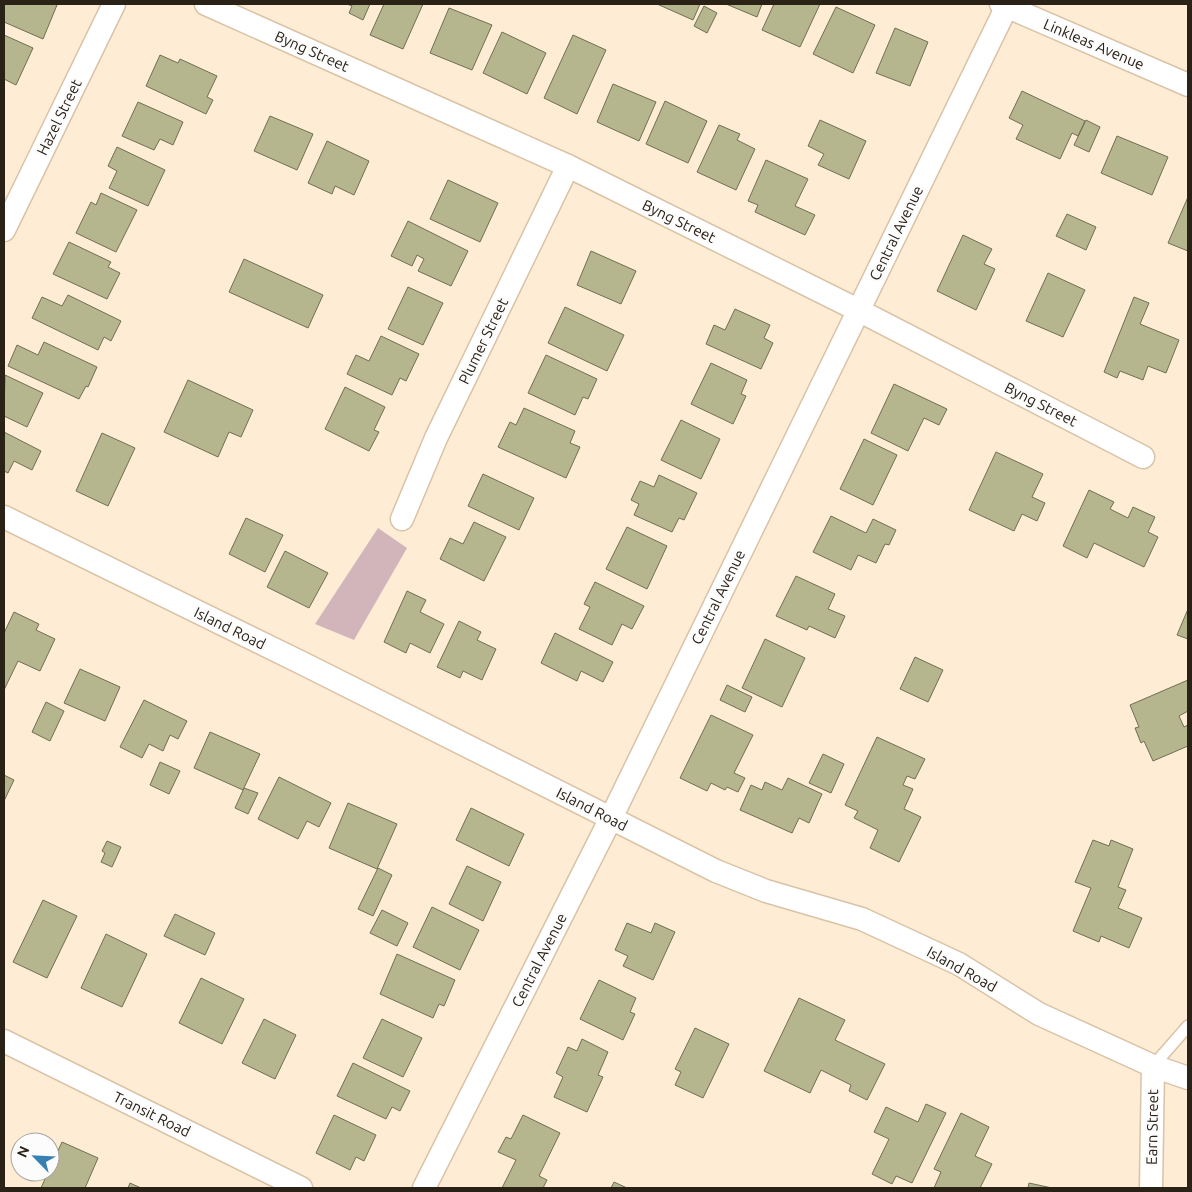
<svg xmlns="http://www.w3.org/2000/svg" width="1192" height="1192" viewBox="0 0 1192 1192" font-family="Ubuntu,sans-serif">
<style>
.grass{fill:#d2b5ba}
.building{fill:#b5b58e;stroke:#706f51}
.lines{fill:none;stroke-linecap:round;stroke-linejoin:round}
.service-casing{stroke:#d9c3a7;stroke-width:14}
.minor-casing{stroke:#d9c3a7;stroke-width:25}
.service{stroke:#fff;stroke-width:11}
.minor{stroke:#fff;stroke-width:22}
.labels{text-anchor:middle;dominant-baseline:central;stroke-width:5;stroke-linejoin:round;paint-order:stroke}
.street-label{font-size:15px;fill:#2a2117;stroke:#fcfcfc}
</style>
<rect width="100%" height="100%" fill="#feecd5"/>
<!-- grass -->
<path class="grass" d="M378,528L407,548L354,640L315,624Z"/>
<!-- building -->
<g class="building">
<path d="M4,4H54L57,5L43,39L4,22Z"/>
<path d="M347,4H370L363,20L349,13L352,6Z"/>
<path d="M384,4H423L403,49L370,35Z"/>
<path d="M657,4H700L693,20Z"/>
<path d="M726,4H762L757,17Z"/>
<path d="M774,4H820L800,47L762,30Z"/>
<path d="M704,6L717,13L707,33L694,26Z"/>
<path d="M836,7L875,25L853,73L813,54Z"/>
<path d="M449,8L492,25L472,70L430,53Z"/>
<path d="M895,28L928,42L910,86L876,73Z"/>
<path d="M502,32L546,53L527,94L483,73Z"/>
<path d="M4,35L33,48L16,85L4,79Z"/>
<path d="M573,35L606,50L577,114L544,98Z"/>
<path d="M160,55L178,63L180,59L217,76L207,97L213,100L206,114L146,86Z"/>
<path d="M613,84L656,102L639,141L597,122Z"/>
<path d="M1022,91L1085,121L1078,136L1072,133L1060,159L1016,139L1023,125L1009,118Z"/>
<path d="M665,101L707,121L688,163L646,144Z"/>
<path d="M138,102L183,122L173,145L160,139L154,150L122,136Z"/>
<path d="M270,116L313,134L297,170L254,151Z"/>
<path d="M820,120L866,141L849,179L818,165L824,154L808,146Z"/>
<path d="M1086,120L1100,127L1089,152L1074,145Z"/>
<path d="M719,125L740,134L737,140L755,149L736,190L697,172Z"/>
<path d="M1117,136L1168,157L1152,195L1101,173Z"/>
<path d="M327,141L369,161L354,195L335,186L332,194L308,183Z"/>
<path d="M117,147L165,170L148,206L109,188L117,171L108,166Z"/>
<path d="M766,160L808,179L795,206L815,215L805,235L755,212L758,205L748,201Z"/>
<path d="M448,180L498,203L480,242L430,219Z"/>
<path d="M101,193L137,210L116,252L76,233L91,202L96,205Z"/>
<path d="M1188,197V251L1168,243Z"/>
<path d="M1067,214L1096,227L1086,250L1056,236Z"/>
<path d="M408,221L468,251L451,286L418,271L424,259L417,255L412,266L391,256Z"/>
<path d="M963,235L992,249L984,264L995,269L976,310L937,291Z"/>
<path d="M69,242L111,262L108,267L120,273L107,299L53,274Z"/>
<path d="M591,251L636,271L621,304L577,285Z"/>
<path d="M244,259L323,295L308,328L229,292Z"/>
<path d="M1048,273L1085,290L1063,337L1026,321Z"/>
<path d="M408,287L443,303L423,345L388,329Z"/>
<path d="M68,295L121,321L111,341L104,337L98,350L32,318L42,297L62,306Z"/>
<path d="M1134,297L1149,303L1140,324L1179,340L1166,373L1148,366L1143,380L1120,371L1117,378L1104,372Z"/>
<path d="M565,307L624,335L607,371L548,343Z"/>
<path d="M735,309L770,325L764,338L773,343L761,369L706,344L714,325L725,330Z"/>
<path d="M381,336L419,354L406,381L400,378L392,395L347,374L356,355L369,361Z"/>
<path d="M44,342L97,367L88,387L86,386L79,399L8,366L17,345L38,355Z"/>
<path d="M546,355L597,379L588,399L583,397L575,415L528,393Z"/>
<path d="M711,363L747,380L741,394L746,396L733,424L691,404Z"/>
<path d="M5,375L43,393L27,427L4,416Z"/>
<path d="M188,380L253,410L241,437L229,432L218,457L164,432Z"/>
<path d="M894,384L947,409L939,425L924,418L908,451L871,433Z"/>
<path d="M345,387L385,407L374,430L379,432L369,451L325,429Z"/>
<path d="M524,408L575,431L570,443L580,447L566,478L498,447L510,422L516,425Z"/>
<path d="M681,420L720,439L701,479L661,460Z"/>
<path d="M4,432L41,451L32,470L14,461L8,473L4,471Z"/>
<path d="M102,433L135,448L108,506L76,491Z"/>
<path d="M864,439L897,455L873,505L840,489Z"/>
<path d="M996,452L1043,474L1032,497L1045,503L1037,521L1022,514L1014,531L969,510Z"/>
<path d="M483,474L534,498L519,530L468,506Z"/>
<path d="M659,475L697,493L684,520L679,518L672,532L634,515L639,504L631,500L640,481L654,487Z"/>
<path d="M1089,490L1114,502L1110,509L1128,518L1133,507L1155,517L1148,532L1158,537L1144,567L1094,543L1087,558L1063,546Z"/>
<path d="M831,516L866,533L873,519L896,530L889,545L885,544L876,563L858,555L851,570L813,552Z"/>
<path d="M246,518L283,535L265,572L229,554Z"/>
<path d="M474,522L506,537L484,581L440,559L450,538L463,544Z"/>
<path d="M627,527L667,546L647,589L606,569Z"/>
<path d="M285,551L328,573L309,608L267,587Z"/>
<path d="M796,576L835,594L828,609L845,616L835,638L809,626L807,630L776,616Z"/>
<path d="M595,582L644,606L632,629L622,624L612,645L579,629L590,607L584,604Z"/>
<path d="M407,591L426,600L420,612L444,624L430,653L410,643L406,653L384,642Z"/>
<path d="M1188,609V639L1177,635Z"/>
<path d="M14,612L39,624L36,630L55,639L40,671L18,661L4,690V633Z"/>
<path d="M459,621L481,632L477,640L496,649L482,680L463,671L460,678L437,667Z"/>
<path d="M555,633L613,662L603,682L581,671L577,681L541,663Z"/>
<path d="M765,639L805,658L782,707L742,688Z"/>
<path d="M915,657L943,670L928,702L900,689Z"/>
<path d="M80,669L120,687L105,721L64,703Z"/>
<path d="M1188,680V711L1179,716L1184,727L1188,725V746L1153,761L1144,741L1141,743L1135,728L1139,727L1130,705Z"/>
<path d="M727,685L752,697L745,712L720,700Z"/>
<path d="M144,700L187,721L178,739L170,735L163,751L149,744L142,758L120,747Z"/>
<path d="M46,702L64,711L50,741L32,732Z"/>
<path d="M711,715L753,735L734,773L745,778L738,792L727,787L725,790L711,783L707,791L680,778Z"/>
<path d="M210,732L260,754L243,790L194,768Z"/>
<path d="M877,737L925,759L915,779L907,776L903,785L913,789L904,809L921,817L899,862L870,848L878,830L854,818L858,811L845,805Z"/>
<path d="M823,754L844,764L831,793L809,783Z"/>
<path d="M160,762L180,771L169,794L150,785Z"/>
<path d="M4,775L14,780L4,801Z"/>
<path d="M279,777L331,803L319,827L307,821L298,839L258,819Z"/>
<path d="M788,778L822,794L809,823L799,818L792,833L740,810L751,785L762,790L765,782L782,790Z"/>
<path d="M244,788L258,793L248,814L235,808Z"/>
<path d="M348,803L397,824L377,869L329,848Z"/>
<path d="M471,808L524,834L509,866L456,840Z"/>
<path d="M1093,840L1109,846L1111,840L1133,849L1118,887L1126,890L1118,908L1142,918L1129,948L1101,936L1099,942L1073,931L1091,888L1075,882Z"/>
<path d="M107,841L121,847L112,867L101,862L105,853L102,851Z"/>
<path d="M467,866L501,882L483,921L449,904Z"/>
<path d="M378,868L392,875L373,916L358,909Z"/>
<path d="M43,900L77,916L47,978L13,962Z"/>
<path d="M432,907L479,930L460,970L413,947Z"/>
<path d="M382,910L408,923L397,946L370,933Z"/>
<path d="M175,914L215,933L205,955L164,936Z"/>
<path d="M627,923L651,933L655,923L675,932L653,980L623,966L628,956L615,950Z"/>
<path d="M106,934L147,954L122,1007L81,988Z"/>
<path d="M397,954L455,980L444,1006L439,1004L433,1018L380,994Z"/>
<path d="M201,978L244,999L222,1044L179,1023Z"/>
<path d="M599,980L636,998L630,1012L635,1014L623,1040L580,1019Z"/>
<path d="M799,998L845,1020L835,1040L885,1064L867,1100L849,1091L851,1085L821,1070L810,1093L764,1071Z"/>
<path d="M264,1019L296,1035L275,1079L242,1063Z"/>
<path d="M382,1019L422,1038L403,1077L363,1058Z"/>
<path d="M695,1028L729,1044L703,1098L675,1085L681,1072L675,1069Z"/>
<path d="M582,1039L608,1052L598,1075L603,1077L587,1112L554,1097L563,1077L556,1073L568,1047L577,1051Z"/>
<path d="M353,1063L410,1091L400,1111L392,1107L386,1119L337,1096Z"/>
<path d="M926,1104L946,1113L912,1183L896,1176L892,1184L872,1174L889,1139L874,1132L886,1107L918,1122Z"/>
<path d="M961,1113L989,1127L975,1156L992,1164L980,1188H934L941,1172L934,1169Z"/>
<path d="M334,1115L376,1135L364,1161L356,1157L350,1170L316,1153Z"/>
<path d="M523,1115L560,1133L539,1176L547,1180L543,1188H502L516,1160L498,1152L506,1137L511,1139Z"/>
<path d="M62,1142L98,1158L85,1188H41L48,1172H50V1168Z"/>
<path d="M614,1182L627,1188H611Z"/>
<path d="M130,1183L141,1188H128Z"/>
<path d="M1029,1183L1052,1188H1028Z"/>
</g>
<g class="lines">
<defs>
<path id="service" d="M1153,1066L1188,1026"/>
<g id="minor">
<path d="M206,4L568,166L858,310L1143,457"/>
<path d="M1001,4L1188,85"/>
<path d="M4,230L114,4"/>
<path d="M4,517L306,665L716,871L766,891L862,919L959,964L1039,1014L1153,1066L1188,1078"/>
<path d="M402,519L436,438L568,166"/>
<path d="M4,1041L301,1188"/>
<path d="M424,1188L611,818L1008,4"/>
<path d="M1151,1188L1153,1066"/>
</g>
</defs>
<!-- service casing -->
<use href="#service" class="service-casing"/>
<!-- minor casing -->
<use href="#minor" class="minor-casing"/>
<!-- service -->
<use href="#service" class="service"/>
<!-- minor -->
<use href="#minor" class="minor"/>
</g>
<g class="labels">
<!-- street labels -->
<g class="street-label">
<text transform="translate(1094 44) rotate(23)">Linkleas Avenue</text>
<text transform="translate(312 51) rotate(24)">Byng Street</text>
<text transform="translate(59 117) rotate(-64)">Hazel Street</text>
<text transform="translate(679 221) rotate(26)">Byng Street</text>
<text transform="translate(896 233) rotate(-64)">Central Avenue</text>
<text transform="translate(483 341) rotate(-64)">Plumer Street</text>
<text transform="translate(1041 404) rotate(27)">Byng Street</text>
<text transform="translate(718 597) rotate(-64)">Central Avenue</text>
<text transform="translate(230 628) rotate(26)">Island Road</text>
<text transform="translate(592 809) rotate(27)">Island Road</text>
<text transform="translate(539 960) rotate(-63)">Central Avenue</text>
<text transform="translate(962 969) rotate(29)">Island Road</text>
<text transform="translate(152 1114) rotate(26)">Transit Road</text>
<text transform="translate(1152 1127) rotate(-89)">Earn Street</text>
</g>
</g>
<!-- border -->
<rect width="1192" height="1192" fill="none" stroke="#2a2117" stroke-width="10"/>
<!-- north arrow -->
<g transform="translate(35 1157) rotate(294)"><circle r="24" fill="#fcfcfc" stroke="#a8a4a0"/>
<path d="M0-4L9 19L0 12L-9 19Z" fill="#3680b4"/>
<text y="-8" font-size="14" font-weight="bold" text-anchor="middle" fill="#2a2117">N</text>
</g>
</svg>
